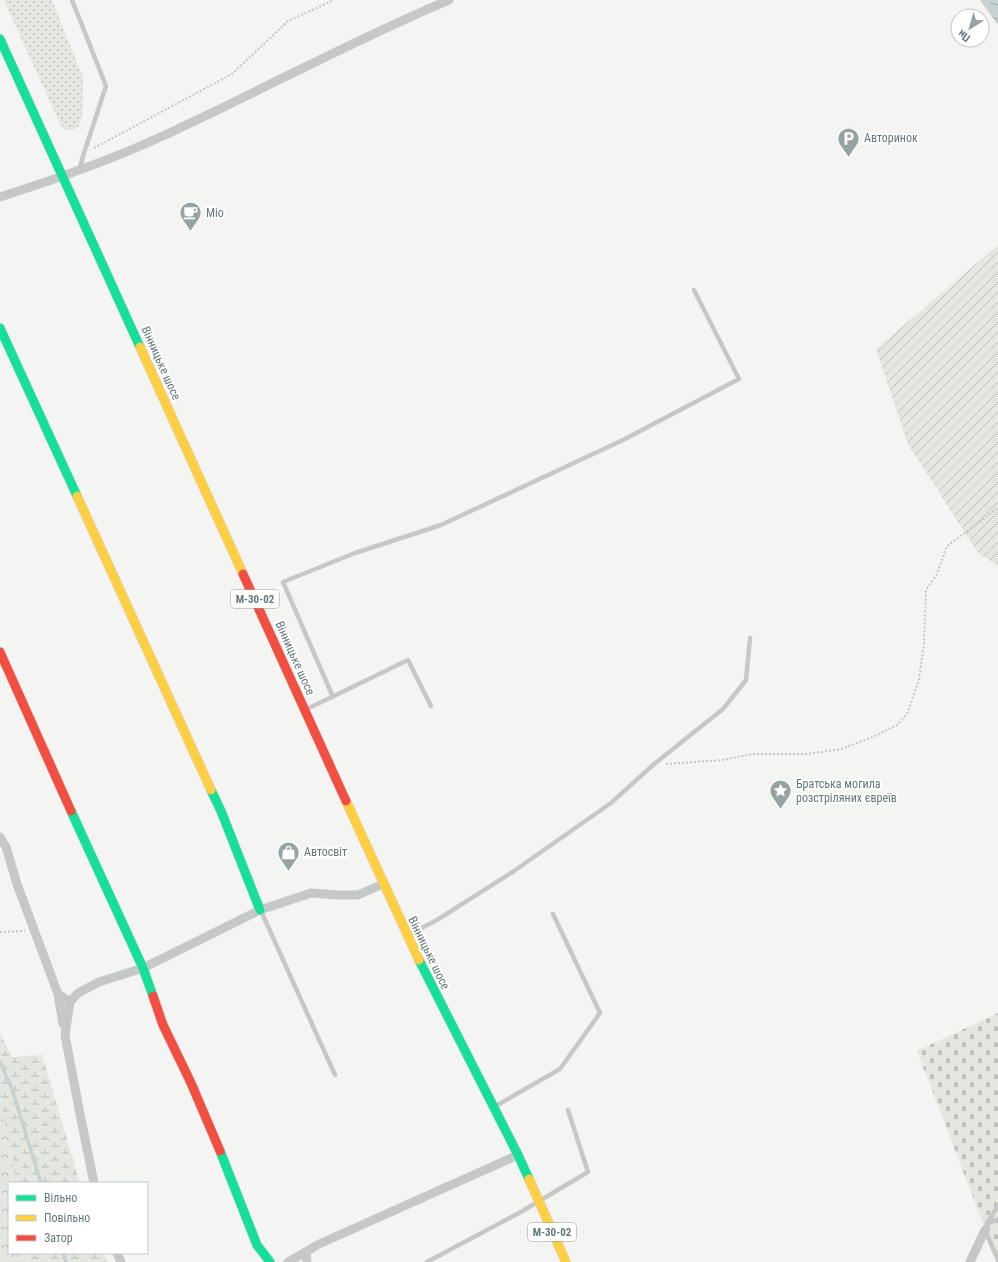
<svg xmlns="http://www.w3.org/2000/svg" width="998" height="1262" viewBox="0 0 998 1262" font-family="'Roboto Condensed',sans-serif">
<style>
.grass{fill:url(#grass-dots)}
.forest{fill:url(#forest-crowns)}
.wetland{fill:url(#wetland-marsh)}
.cemetery{fill:url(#cemetery-stones)}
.garden{fill:url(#garden-furrows)}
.water{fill:url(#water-ripples)}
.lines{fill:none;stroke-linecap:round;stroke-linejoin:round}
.stream{stroke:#c6d2d2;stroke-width:3.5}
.fast-casing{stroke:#cfd1d1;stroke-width:10}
.slow-casing{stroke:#cfd1d1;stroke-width:10}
.jam-casing{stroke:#cfd1d1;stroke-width:10}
.path{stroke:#c4c6c6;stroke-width:2;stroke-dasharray:2 2;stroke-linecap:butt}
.lane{stroke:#c6c8c8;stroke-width:4.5}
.street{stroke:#c6c8c8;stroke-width:9}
.fast{stroke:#16e098;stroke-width:9}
.slow{stroke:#ffcf43;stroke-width:9}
.jam{stroke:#f24e42;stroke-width:9}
.labels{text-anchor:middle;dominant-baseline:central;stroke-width:4;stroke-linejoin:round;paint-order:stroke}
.shield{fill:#fff;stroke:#91a0a3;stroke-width:1}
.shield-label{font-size:11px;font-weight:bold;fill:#62787b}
.poi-label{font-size:12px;fill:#62787b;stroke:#fff;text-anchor:start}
.street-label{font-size:12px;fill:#62787b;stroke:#fff}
</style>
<defs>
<pattern id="grass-dots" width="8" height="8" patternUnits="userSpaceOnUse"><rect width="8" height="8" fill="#e4e6e0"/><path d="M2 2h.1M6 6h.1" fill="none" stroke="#bcbfbb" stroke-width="1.8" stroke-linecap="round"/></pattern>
<pattern id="forest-crowns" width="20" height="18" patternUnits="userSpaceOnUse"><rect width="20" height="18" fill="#e4e6e0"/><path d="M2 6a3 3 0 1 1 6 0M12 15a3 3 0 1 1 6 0" fill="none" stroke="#bcbfbb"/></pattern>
<pattern id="wetland-marsh" width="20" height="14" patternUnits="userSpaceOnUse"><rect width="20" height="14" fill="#e4e6e0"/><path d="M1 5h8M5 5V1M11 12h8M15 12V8" fill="none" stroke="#bcbfbb"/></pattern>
<pattern id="cemetery-stones" width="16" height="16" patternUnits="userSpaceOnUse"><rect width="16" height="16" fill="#e4e6e0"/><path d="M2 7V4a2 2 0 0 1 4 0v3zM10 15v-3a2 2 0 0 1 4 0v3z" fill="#bcbfbb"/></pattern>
<pattern id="garden-furrows" width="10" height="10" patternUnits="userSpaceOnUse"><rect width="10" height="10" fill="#e4e6e0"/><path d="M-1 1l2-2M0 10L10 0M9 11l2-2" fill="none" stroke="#bcbfbb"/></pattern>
<pattern id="water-ripples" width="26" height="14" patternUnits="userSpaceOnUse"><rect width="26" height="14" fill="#c6d2d2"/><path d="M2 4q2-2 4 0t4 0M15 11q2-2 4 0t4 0" fill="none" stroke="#a4afaf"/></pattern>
</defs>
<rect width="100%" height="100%" fill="#f4f4f3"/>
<!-- grass -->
<path class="grass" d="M4,0H52L83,78L82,118L79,126L73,130H67L61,126Z"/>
<!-- forest -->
<path class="forest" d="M0,1099L17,1183H9V1253H28V1262H0Z"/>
<!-- wetland -->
<g class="wetland">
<path d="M0,1033L12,1057L42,1055L80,1183H17L0,1099Z"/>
<path d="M28,1253H104L108,1262H28Z"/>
</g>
<!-- cemetery -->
<path class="cemetery" d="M998,1013V1262L917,1051Z"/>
<!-- garden -->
<path class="garden" d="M998,245V566L978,553L908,444L876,349Z"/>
<!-- water -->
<path class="water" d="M980,0H998V25Z"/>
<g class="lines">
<!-- stream -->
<g class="stream">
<path d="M0,1062L12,1089L41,1183"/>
<path d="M63,1253L66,1262"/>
</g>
<defs>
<g id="fast">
<path d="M0,39L140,347"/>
<path d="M0,328L77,496"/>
<path d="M211,790L221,811L260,910"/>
<path d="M71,811L143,968L153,996"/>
<path d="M419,960L518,1155L529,1179"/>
<path d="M220,1151L257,1245L270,1262"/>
</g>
<g id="slow">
<path d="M140,347L243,574"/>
<path d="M77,496L211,790"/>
<path d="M346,801L419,960"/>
<path d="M529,1179L566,1262"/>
</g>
<g id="jam">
<path d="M243,574L346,801"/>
<path d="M0,652L71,811"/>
<path d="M153,996L163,1025L191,1083L220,1151"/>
</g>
</defs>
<!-- fast casing -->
<use href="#fast" class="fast-casing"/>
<!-- slow casing -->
<use href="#slow" class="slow-casing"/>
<!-- jam casing -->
<use href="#jam" class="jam-casing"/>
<!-- path -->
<g class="path">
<path d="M94,148L232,74L288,21L334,0"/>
<path d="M666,764L723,760L752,754H807L841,749L873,737L897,725L907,714L919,680L924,643L926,590L937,574L947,546L998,508"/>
<path d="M0,932L25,931"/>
</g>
<!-- lane -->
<g class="lane">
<path d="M72,0L106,86L84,153L79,170"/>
<path d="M333,697L283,582L355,553L441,525L623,440L739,379L694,290"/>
<path d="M307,709L408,660L431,706"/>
<path d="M261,911L335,1075"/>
<path d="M410,934L437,920L514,871L611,803L653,765L723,709L746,680L750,638"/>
<path d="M494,1107L560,1069L600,1013L553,914"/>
<path d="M998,1219L987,1224L985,1230L998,1260"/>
<path d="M987,1223L998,1206"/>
<path d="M427,1262L519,1213L588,1172L568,1110"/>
</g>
<!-- street -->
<g class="street">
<path d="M0,197C53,180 106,162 156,139C255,94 349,42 449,0"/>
<path d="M0,837L6,847L17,884L58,994L70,1002"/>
<path d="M58,994L63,1024"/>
<path d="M94,1183L80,1114L65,1035L70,1002L78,993L99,982L143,968L260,910L311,893L338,895H358L383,884"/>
<path d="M117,1253L121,1262"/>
<path d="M288,1262L306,1252"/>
<path d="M307,1262L306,1252L317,1245L518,1155"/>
<path d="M970,1262L985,1230"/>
</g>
<!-- fast -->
<use href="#fast" class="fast"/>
<!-- slow -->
<use href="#slow" class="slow"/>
<!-- jam -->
<use href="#jam" class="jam"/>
</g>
<!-- icons -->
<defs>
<symbol id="parking-pin" viewBox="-11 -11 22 30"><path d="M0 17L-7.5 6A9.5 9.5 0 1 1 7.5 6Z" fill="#95a3a5" stroke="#fff"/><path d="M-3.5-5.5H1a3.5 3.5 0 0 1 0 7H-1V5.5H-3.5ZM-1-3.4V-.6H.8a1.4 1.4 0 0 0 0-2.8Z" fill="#fff"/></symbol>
<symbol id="cafe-pin" viewBox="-11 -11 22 30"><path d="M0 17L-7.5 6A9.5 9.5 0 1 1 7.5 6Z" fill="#95a3a5" stroke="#fff"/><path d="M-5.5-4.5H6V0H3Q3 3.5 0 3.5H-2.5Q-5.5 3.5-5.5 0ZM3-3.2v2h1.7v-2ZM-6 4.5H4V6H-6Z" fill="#fff"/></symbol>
<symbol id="sight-pin" viewBox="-11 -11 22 30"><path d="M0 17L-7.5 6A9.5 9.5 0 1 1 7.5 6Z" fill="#95a3a5" stroke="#fff"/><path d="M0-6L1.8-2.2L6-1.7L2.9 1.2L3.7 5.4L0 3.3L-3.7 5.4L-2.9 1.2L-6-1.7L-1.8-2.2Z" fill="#fff"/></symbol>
<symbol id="shop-pin" viewBox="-11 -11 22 30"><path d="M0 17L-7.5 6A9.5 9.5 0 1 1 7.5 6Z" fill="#95a3a5" stroke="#fff"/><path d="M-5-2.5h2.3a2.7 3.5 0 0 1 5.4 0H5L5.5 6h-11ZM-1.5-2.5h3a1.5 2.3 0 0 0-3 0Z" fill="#fff"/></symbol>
</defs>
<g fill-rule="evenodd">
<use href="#parking-pin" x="836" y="126" width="25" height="34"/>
<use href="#cafe-pin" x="178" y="200" width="25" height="34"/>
<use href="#sight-pin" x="768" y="778" width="25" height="34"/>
<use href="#shop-pin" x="276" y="840" width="25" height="34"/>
</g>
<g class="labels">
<!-- shield labels -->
<g class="shield">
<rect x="231" y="590" width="48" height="18" rx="3"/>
<rect x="528" y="1223" width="48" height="18" rx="3"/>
</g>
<g class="shield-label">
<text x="255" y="599">М-30-02</text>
<text x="552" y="1232">М-30-02</text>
</g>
<!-- poi labels -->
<g class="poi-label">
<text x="864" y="138">Авторинок</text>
<text x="206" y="213">Міо</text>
<text x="796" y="784">Братська могила<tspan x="796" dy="14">розстріляних євреїв</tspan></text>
<text x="304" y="852">Автосвіт</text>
</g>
<!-- street labels -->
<g class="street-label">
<text transform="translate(161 363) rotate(66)">Вінницьке шосе</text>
<text transform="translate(295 658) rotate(66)">Вінницьке шосе</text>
<text transform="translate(429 953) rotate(64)">Вінницьке шосе</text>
</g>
</g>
<!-- legend -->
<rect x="8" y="1182" width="140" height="72" fill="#ffffff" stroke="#c0c9ca"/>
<rect x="16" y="1195" width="20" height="6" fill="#16e098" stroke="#c0c9ca"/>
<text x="44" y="1202" font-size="12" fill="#62787b">Вільно</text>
<rect x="16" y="1215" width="20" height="6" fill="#ffcf43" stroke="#c0c9ca"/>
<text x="44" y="1222" font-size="12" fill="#62787b">Повільно</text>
<rect x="16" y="1235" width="20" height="6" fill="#f24e42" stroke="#c0c9ca"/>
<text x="44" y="1242" font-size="12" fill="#62787b">Затор</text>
<!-- north arrow -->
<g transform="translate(970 28) rotate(217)"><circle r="19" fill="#ffffff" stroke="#c0c9ca"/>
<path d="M0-3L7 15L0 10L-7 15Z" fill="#95a3a5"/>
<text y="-6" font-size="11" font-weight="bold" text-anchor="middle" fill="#62787b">Пн</text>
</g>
</svg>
